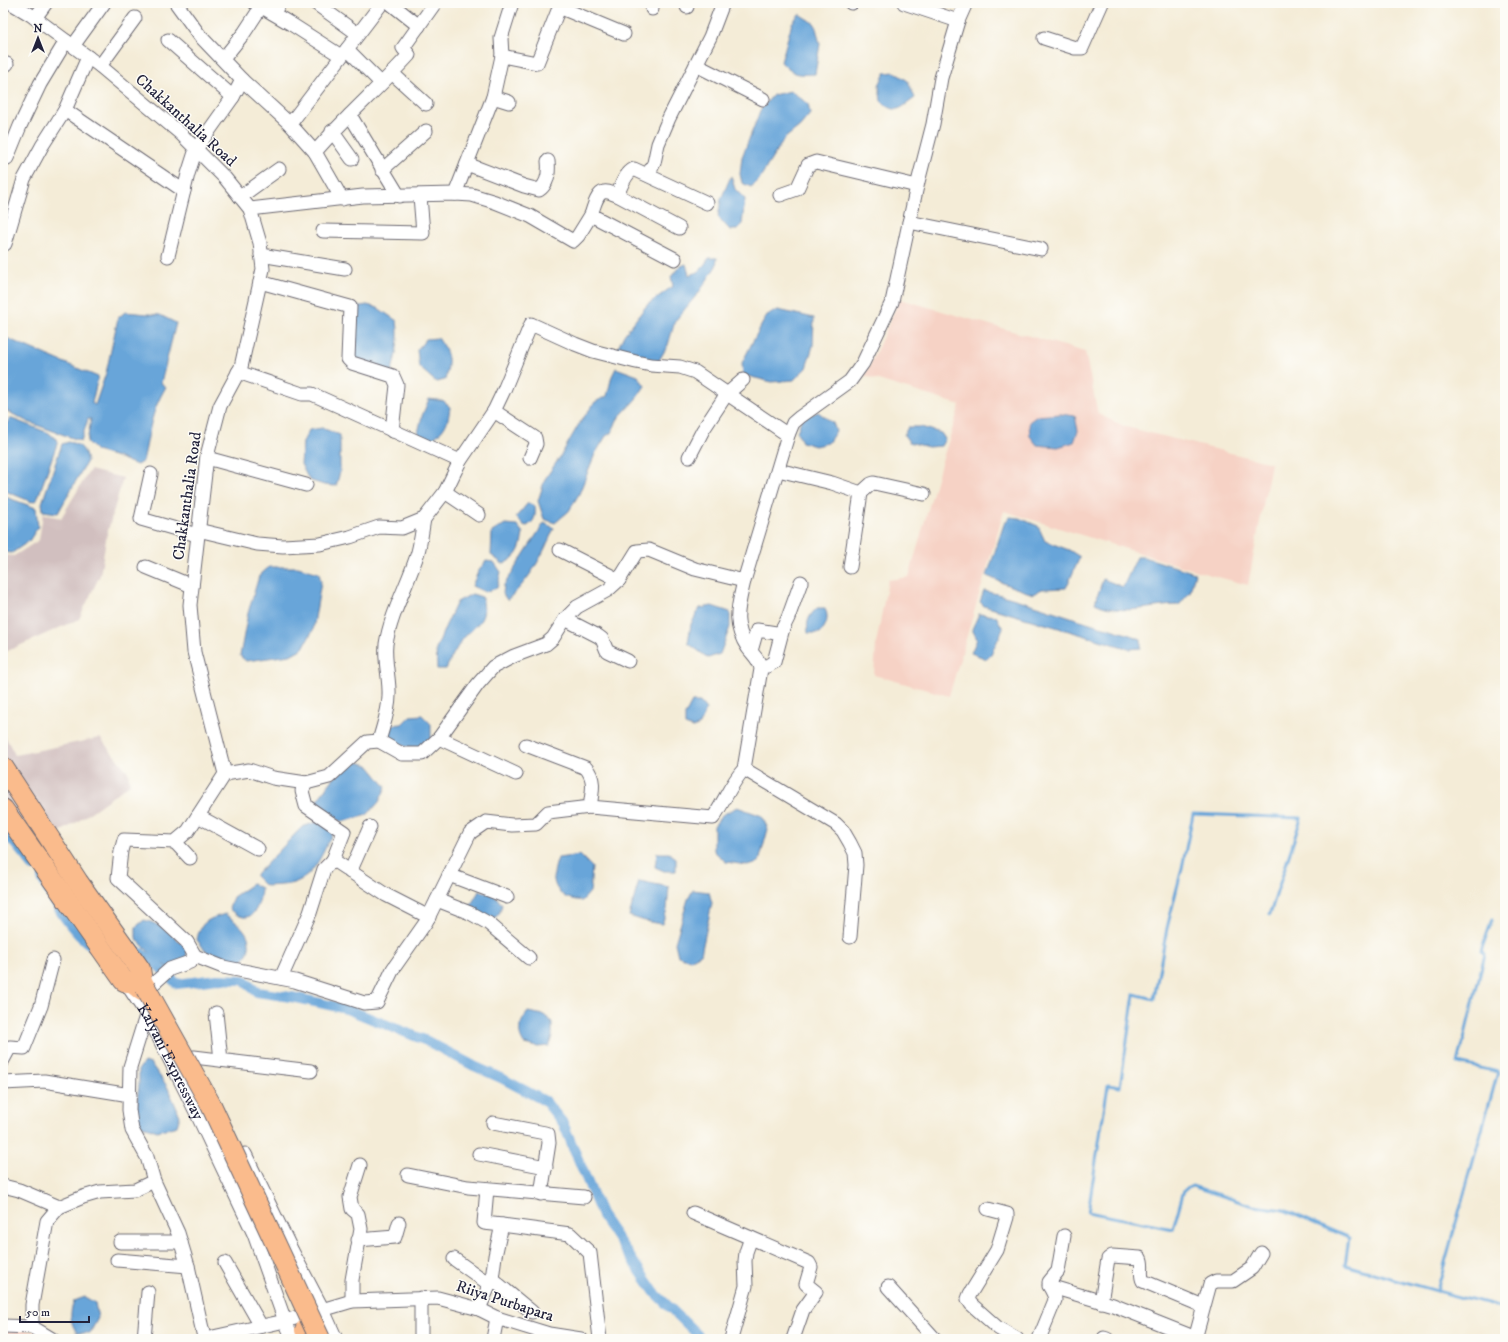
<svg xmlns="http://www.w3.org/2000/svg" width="1508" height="1342" viewBox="0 0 1508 1342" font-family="'IM FELL DW Pica',serif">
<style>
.built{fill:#f6d2c5}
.industrial{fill:#d1bfbf}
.water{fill:#67a5d9;stroke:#44648a}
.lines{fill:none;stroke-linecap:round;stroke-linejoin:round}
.stream{stroke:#67a5d9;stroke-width:3}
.canal{stroke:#67a5d9;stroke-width:10}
.minor-casing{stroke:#6c6972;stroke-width:15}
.highway-casing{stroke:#6c6972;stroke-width:22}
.minor{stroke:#fff;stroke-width:13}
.highway{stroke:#fabb8c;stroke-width:20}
.highway-bridge-casing{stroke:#6c6972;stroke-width:22;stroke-linecap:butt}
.highway-bridge{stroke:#fabb8c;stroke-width:20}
.labels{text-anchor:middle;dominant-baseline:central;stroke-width:3;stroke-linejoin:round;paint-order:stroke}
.street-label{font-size:16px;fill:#22223b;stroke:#fdfcf7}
</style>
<rect width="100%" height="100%" fill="#fdfcf7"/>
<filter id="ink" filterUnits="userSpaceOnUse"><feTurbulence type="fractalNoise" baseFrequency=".025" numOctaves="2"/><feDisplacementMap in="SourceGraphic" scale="8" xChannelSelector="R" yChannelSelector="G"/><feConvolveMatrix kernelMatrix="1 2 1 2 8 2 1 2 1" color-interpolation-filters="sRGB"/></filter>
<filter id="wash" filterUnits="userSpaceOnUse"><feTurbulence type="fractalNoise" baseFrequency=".012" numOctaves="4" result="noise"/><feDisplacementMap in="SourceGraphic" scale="16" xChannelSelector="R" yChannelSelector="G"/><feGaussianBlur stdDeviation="0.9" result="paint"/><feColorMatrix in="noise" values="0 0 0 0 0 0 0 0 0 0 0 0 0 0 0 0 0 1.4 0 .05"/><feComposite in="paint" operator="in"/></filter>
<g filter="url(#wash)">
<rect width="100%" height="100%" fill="#f4ecd7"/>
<!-- built -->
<g class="built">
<path d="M900,299L1085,352L1098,414L1126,427L1271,463L1248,585L1207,574L1004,511L949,696L874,675L876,644L888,580L909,577L941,464L960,405L865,376Z"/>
<path d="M3,1330L32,1331L45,1339H3Z"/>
</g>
<!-- industrial -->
<g class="industrial">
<path d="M90,470L123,478L107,534L100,575L79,619L3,653V555L14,556L39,540L43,514L61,518Z"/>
<path d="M3,732L15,755L100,738L128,772L130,784L77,822L39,844L3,797Z"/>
</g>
<!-- water -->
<g class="water">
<path d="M799,14L815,24L820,44L815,74C798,75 793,75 781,62L792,23Z"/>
<path d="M894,72L908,81L915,98C899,109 897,115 881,101L879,85L885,73Z"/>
<path d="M791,91L808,104L810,114L800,126L784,139L758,181L751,187L742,183L740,174L742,157L761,109L773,95Z"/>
<path d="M731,176L735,189L745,199L742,224L737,230H730L718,217L721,199Z"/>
<path d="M709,258H717L716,266L700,291L675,321L668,345L658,362L615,354L624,335L647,305L673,286L671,277L679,267L686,264L689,275L700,271Z"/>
<path d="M367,305L378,308L397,321C400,339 396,356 391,374H382L351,355L352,338L357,324L355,307Z"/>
<path d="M778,310L814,318L813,346L806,368L794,380L772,382L743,375L742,363L753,341L767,315Z"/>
<path d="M125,312L160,315L176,323L161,383L166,387C150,413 150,432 143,461L137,465L114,456L96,451L87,442L91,419H88L81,441L28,422L3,409L4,337L98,377L92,403L95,405L106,373L118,318Z"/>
<path d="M438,338C450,355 450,360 445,380L436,382L419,367L417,350L426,339Z"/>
<path d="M616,368L638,376L645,386L636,399L619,417L611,433L606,436L595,454L579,494L569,511L555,523L544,519L538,501L545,479L560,457L579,424L595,402L607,396L612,376Z"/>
<path d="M429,399L444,401L450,407C448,426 444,431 428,442L418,433L422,416Z"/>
<path d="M818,412L833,423L836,431L828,443L815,446L802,442L797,432L802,418Z"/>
<path d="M1061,414L1075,416L1078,431L1074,442L1058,447L1037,445L1030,436L1029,422L1037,416Z"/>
<path d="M10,418L49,433L58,441L37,500L32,502L3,490V430Z"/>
<path d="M908,427H921L941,433L945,439L941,446L928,447L909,442L904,435Z"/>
<path d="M322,428L340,435V472L336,486L324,485L309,480L301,464L303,442L309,430Z"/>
<path d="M69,442C82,445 84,449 87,461L58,513L43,511L42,503L62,444Z"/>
<path d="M3,496L36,508L38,527L29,541L12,553L3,552Z"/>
<path d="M528,503L535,506C536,515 535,522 527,526L523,525L516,517Z"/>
<path d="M1010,517L1019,518L1038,526L1045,541L1069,550L1080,557L1066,588L1042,589L1033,594L1010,586L987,576L1004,524Z"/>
<path d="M544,523L554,528C542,556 531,579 507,600L503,594L504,585Z"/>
<path d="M505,524L517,525L523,533C521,549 518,557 503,564L491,555L492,532Z"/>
<path d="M1137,557H1144L1195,573L1190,592L1179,605C1150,605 1124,617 1095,603L1103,579L1123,587Z"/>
<path d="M486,561L494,562L501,572L497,588L485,592L472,586L478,572Z"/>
<path d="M269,567H298L319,573L321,582L313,630L303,648L290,655L246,661L240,656L248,613L259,576Z"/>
<path d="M984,591C1017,598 1048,610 1080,620C1101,627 1121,631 1141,639V648L1130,649L984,606L980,602Z"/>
<path d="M472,594L482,597C488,622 477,622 463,639C456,648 451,658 446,669H437L436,649L446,625L457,602Z"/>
<path d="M712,606L730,612V627L720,654L708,658L688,643L691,624L700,608Z"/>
<path d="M817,608H825C829,618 827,625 820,633H808C806,621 809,616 817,608Z"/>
<path d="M979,614L996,616L1003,629L991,654L987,659L971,653L977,639L972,629Z"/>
<path d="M692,702H700L706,709L700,725L693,728L685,725V715Z"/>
<path d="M422,715L431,724V738L419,748C402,747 397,745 385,733L393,725L402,724L410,716Z"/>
<path d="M354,761L368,765L386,787L379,802L367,815L342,822L325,813L315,803L334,778Z"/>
<path d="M737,807L762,816L768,829L759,862L747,865L726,862L714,851V826L722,815Z"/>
<path d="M320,821L333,832C326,846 316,872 302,879C291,886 278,885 265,886L255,876L302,827Z"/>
<path d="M657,853H669L676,858V871H664L655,867Z"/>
<path d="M580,855L592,867L590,892L582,901C577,900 568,899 564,896C550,885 553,873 558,858Z"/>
<path d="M639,881L669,887L667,910L662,924L645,921L629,916Z"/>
<path d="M252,884L261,888C261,897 257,919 243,917C238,916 233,912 229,909L233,897Z"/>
<path d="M693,890L709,892L712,903L701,954L690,960L678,956L675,943L688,899Z"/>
<path d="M479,891L494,894L502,905L499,914L489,922L469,908Z"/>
<path d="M225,914C237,923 251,931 249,948C248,954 243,960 240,965C216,962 212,959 197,940C200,921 209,919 225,914Z"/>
<path d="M144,920C161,924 176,936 187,950L186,961L170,968L156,960L136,938V927Z"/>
<path d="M528,1012L544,1015L552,1022V1036L549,1046L538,1047L524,1044C516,1032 520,1022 528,1012Z"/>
<path d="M144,1062L151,1064L167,1086L180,1116L177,1126L157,1131L136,1123V1112L139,1084V1069Z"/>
<path d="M85,1297L95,1303L98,1318L90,1333H77C70,1322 69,1314 74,1301Z"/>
</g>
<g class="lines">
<!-- stream -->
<g class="stream">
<path d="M1270,914L1301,818L1193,814L1182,868L1167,928L1154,999L1134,994L1120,1087L1108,1085L1088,1212L1173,1229L1184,1190L1192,1186L1253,1206L1284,1210L1349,1238L1345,1265L1437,1291L1505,1309"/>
<path d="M1437,1291L1498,1072L1458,1063L1485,954L1481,951L1492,919"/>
</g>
<!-- canal -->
<g class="canal">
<path d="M3,829L33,866"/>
<path d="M42,879C55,904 70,931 93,947"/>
<path d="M129,946L152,960L177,984L217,979L243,980L257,992L297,998L347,1009L427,1041L474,1066L503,1079L545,1101L563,1123L602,1216L655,1293L702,1339"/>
</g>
</g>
</g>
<g filter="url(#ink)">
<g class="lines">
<defs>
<g id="minor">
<path d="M11,3L31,15L100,66L180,133L225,178L250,209L260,243L263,269L241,367L220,406L207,456L190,605L194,652L225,774"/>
<path d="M176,3L200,36L242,80L290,124L315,152L342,199"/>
<path d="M255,3L291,24L341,56"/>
<path d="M315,3L358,34"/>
<path d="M390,3L419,26"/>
<path d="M851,3H852"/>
<path d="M904,3L958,21"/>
<path d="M559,7L624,34"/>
<path d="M687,7V3"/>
<path d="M652,9V3"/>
<path d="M273,13L280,3"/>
<path d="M35,18L46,3"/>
<path d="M1044,38L1075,48H1082L1102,3"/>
<path d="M168,40L233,97"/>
<path d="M73,46L104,3"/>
<path d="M347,49L381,83"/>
<path d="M502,56L537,63L561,3"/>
<path d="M223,59L244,33L261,7"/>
<path d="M3,63L7,64"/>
<path d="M696,65L763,99"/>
<path d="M100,66L135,18"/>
<path d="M392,73L426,104"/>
<path d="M493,97L502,56L501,38L512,3"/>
<path d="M65,110L184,191"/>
<path d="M350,115L399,196"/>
<path d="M290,124L382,3"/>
<path d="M332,131L352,159"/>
<path d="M315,152C344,118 378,89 409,55L403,48L435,3"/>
<path d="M7,158L20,126L40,84L66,41"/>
<path d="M467,164L524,186L539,190C548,184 549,171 548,161"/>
<path d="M382,170L426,131"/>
<path d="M648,175L654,163L658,144L669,118L710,37L723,3"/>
<path d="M455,194L493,97L509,102"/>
<path d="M617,195C621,187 625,173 634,169L707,203"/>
<path d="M780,195L797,189L808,165L816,162L917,186"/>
<path d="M240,197L279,169"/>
<path d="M250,209L363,196L455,194L472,195L495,202L530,216L573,241L578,236L591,215L675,259"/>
<path d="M591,215C593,209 597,193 604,192C608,191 613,194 617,195L679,228"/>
<path d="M909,222L1041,249"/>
<path d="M323,231L423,233L420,196"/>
<path d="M5,244L24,179L42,146L65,110L88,57"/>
<path d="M261,255L345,269"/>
<path d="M168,256L188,174L196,149L233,97L242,80"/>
<path d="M260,282L350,307L348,359L352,363L393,376L397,385L392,431"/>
<path d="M238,372L302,394H312L460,461"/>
<path d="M494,411L535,438L536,444L530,458"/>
<path d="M689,457L703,430L726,395L743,380"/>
<path d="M207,458L306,485"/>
<path d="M778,470L832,483L861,493L850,567"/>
<path d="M151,474L141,519L197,535"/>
<path d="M445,492L479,515"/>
<path d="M861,493L871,484L874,483L924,494"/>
<path d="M198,530L257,544L283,546L320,544L350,537L379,527L402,528L424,519L445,492L460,461L494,411L504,390L531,324L575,344L593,351L636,362L651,365L680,367L695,372L788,435"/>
<path d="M560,550L619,580"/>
<path d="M146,567L192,586"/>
<path d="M565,619L598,636L602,639L607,651L628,661"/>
<path d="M751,651L757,630L776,633L781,632L788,618L801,582"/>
<path d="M761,666H767L774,662L783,628"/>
<path d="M439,738L516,774"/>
<path d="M379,741C383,726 389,711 389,696C390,679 384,662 386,644C391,612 409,583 418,552C421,541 422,530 424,519"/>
<path d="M526,745L586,768C596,780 592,792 590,807"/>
<path d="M744,769L836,824L843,831L850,843L855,853L856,865L850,937"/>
<path d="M306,783L302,791L306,806L344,832L333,860L386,895L429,917"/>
<path d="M198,816L258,849"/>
<path d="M175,842L190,858"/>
<path d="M350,872L370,827"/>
<path d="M449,875L507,897"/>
<path d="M437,900L470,913L488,923L529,958"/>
<path d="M195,956L223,967L295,981L364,1003L377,1002L393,969L426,922L470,833L486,822L512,825L536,824L548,812L590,807L713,818C724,802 731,783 744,769L761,669C760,660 753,655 748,648C732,624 738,607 744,581"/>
<path d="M281,978L310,913L324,869L333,860"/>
<path d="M152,985L170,969L190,962L195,956L187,942L118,878L121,851L124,840L175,842L188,831L225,774L249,770L273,778L306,783L329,777L367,742L379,741L402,754H422L439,738L478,684L493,667L514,656L546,644L553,638L565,619L577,607L608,590L619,580L637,551L649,550L695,569L744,581L788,435L793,423L800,417L850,381L863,363L892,302L917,186L933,124L941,78L958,21L966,3"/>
<path id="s1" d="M128,986L148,1016L197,1114L254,1234L285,1321L293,1339"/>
<path d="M216,1013L221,1060"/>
<path d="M194,1057L311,1071"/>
<path d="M3,1060L10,1047L24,1048L41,1006L53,960"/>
<path d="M3,1083L44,1081L130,1095"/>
<path d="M493,1123L545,1133L548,1134L549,1143L541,1194"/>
<path d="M245,1154L292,1251L323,1310L336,1339"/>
<path d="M479,1154L546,1167"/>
<path d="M408,1175L468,1187L584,1197"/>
<path d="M154,1181L178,1233L188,1266L203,1333L206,1339"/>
<path d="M3,1186L19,1190L59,1207"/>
<path d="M988,1209L1007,1214V1217L997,1250L970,1294L968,1299L971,1304L998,1328L1017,1339"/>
<path d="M693,1213L809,1263L811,1267L806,1284L816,1292L803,1310L793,1339"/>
<path d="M502,1225L570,1234L590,1253L600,1339"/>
<path d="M358,1240L395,1237L399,1223"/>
<path d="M120,1242H181"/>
<path d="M454,1259L489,1284"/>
<path d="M117,1260L188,1266"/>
<path d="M225,1263L261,1326"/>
<path d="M492,1279L532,1312"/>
<path d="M1049,1286L1113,1305L1196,1338"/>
<path d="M888,1287L935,1339"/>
<path d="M352,1301V1280L361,1229L358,1214L352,1209L350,1197L360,1165"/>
<path d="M1101,1302L1108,1259L1112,1256L1140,1258C1144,1265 1139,1274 1143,1281L1203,1306"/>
<path d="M479,1309L492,1279L495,1256L502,1225L484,1223L487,1189"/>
<path d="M3,1326L32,1327L52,1339"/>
<path d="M32,1327V1305L47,1221L59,1207L83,1197L100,1192L135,1190L154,1181L147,1157L132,1130L129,1110L130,1067L145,1019L148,1016"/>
<path d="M1104,1338L1107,1339"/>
<path d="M144,1339L148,1292"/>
<path d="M211,1339L213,1337L285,1321L352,1301L438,1298L479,1309L497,1318L549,1334L581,1339"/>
<path d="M421,1339V1298"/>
<path d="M493,1339L497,1318"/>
<path d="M731,1339L746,1286L745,1261L746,1252L751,1238"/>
<path d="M1039,1339L1055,1300C1055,1293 1049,1289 1049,1282L1058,1271L1064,1236"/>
<path d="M1195,1339L1210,1284L1216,1281H1233L1252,1268L1261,1253"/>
</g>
<g id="highway">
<path d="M3,767L78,882L140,969L142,981L145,987"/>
<path d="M3,809L124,981L132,983L142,991"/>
<path d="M305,1330L309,1339"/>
</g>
</defs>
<!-- minor casing -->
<use href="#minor" class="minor-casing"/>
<!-- highway casing -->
<use href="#highway" class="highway-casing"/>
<!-- minor -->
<use href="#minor" class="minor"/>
<!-- highway -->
<use href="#highway" class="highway"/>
<defs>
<path id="highway-bridge" d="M145,987L211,1105L320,1339"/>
</defs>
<!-- highway-bridge casing -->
<use href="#highway-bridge" class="highway-bridge-casing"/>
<!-- highway-bridge -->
<use href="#highway-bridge" class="highway-bridge"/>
</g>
</g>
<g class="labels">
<!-- street labels -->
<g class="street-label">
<text transform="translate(186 120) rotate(42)">Chakkanthalia Road</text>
<text transform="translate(187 496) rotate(-82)">Chakkanthalia Road</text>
<text stroke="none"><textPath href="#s1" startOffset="87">Kalyani Expressway</textPath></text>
<text transform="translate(505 1301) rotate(18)">Riiya Purbapara</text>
</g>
</g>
<!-- margin -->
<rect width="1508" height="1342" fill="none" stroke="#fdfcf7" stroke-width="16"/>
<!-- north arrow -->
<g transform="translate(38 38)" stroke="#fdfcf7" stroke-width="3" paint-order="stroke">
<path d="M0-3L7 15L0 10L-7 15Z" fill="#22223b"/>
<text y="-6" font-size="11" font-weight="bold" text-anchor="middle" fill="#22223b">N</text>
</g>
<!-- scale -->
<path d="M20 1316v6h69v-6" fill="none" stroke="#22223b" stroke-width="2"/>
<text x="26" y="1316" font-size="12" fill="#22223b" stroke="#fdfcf7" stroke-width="3" paint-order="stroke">50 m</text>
</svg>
